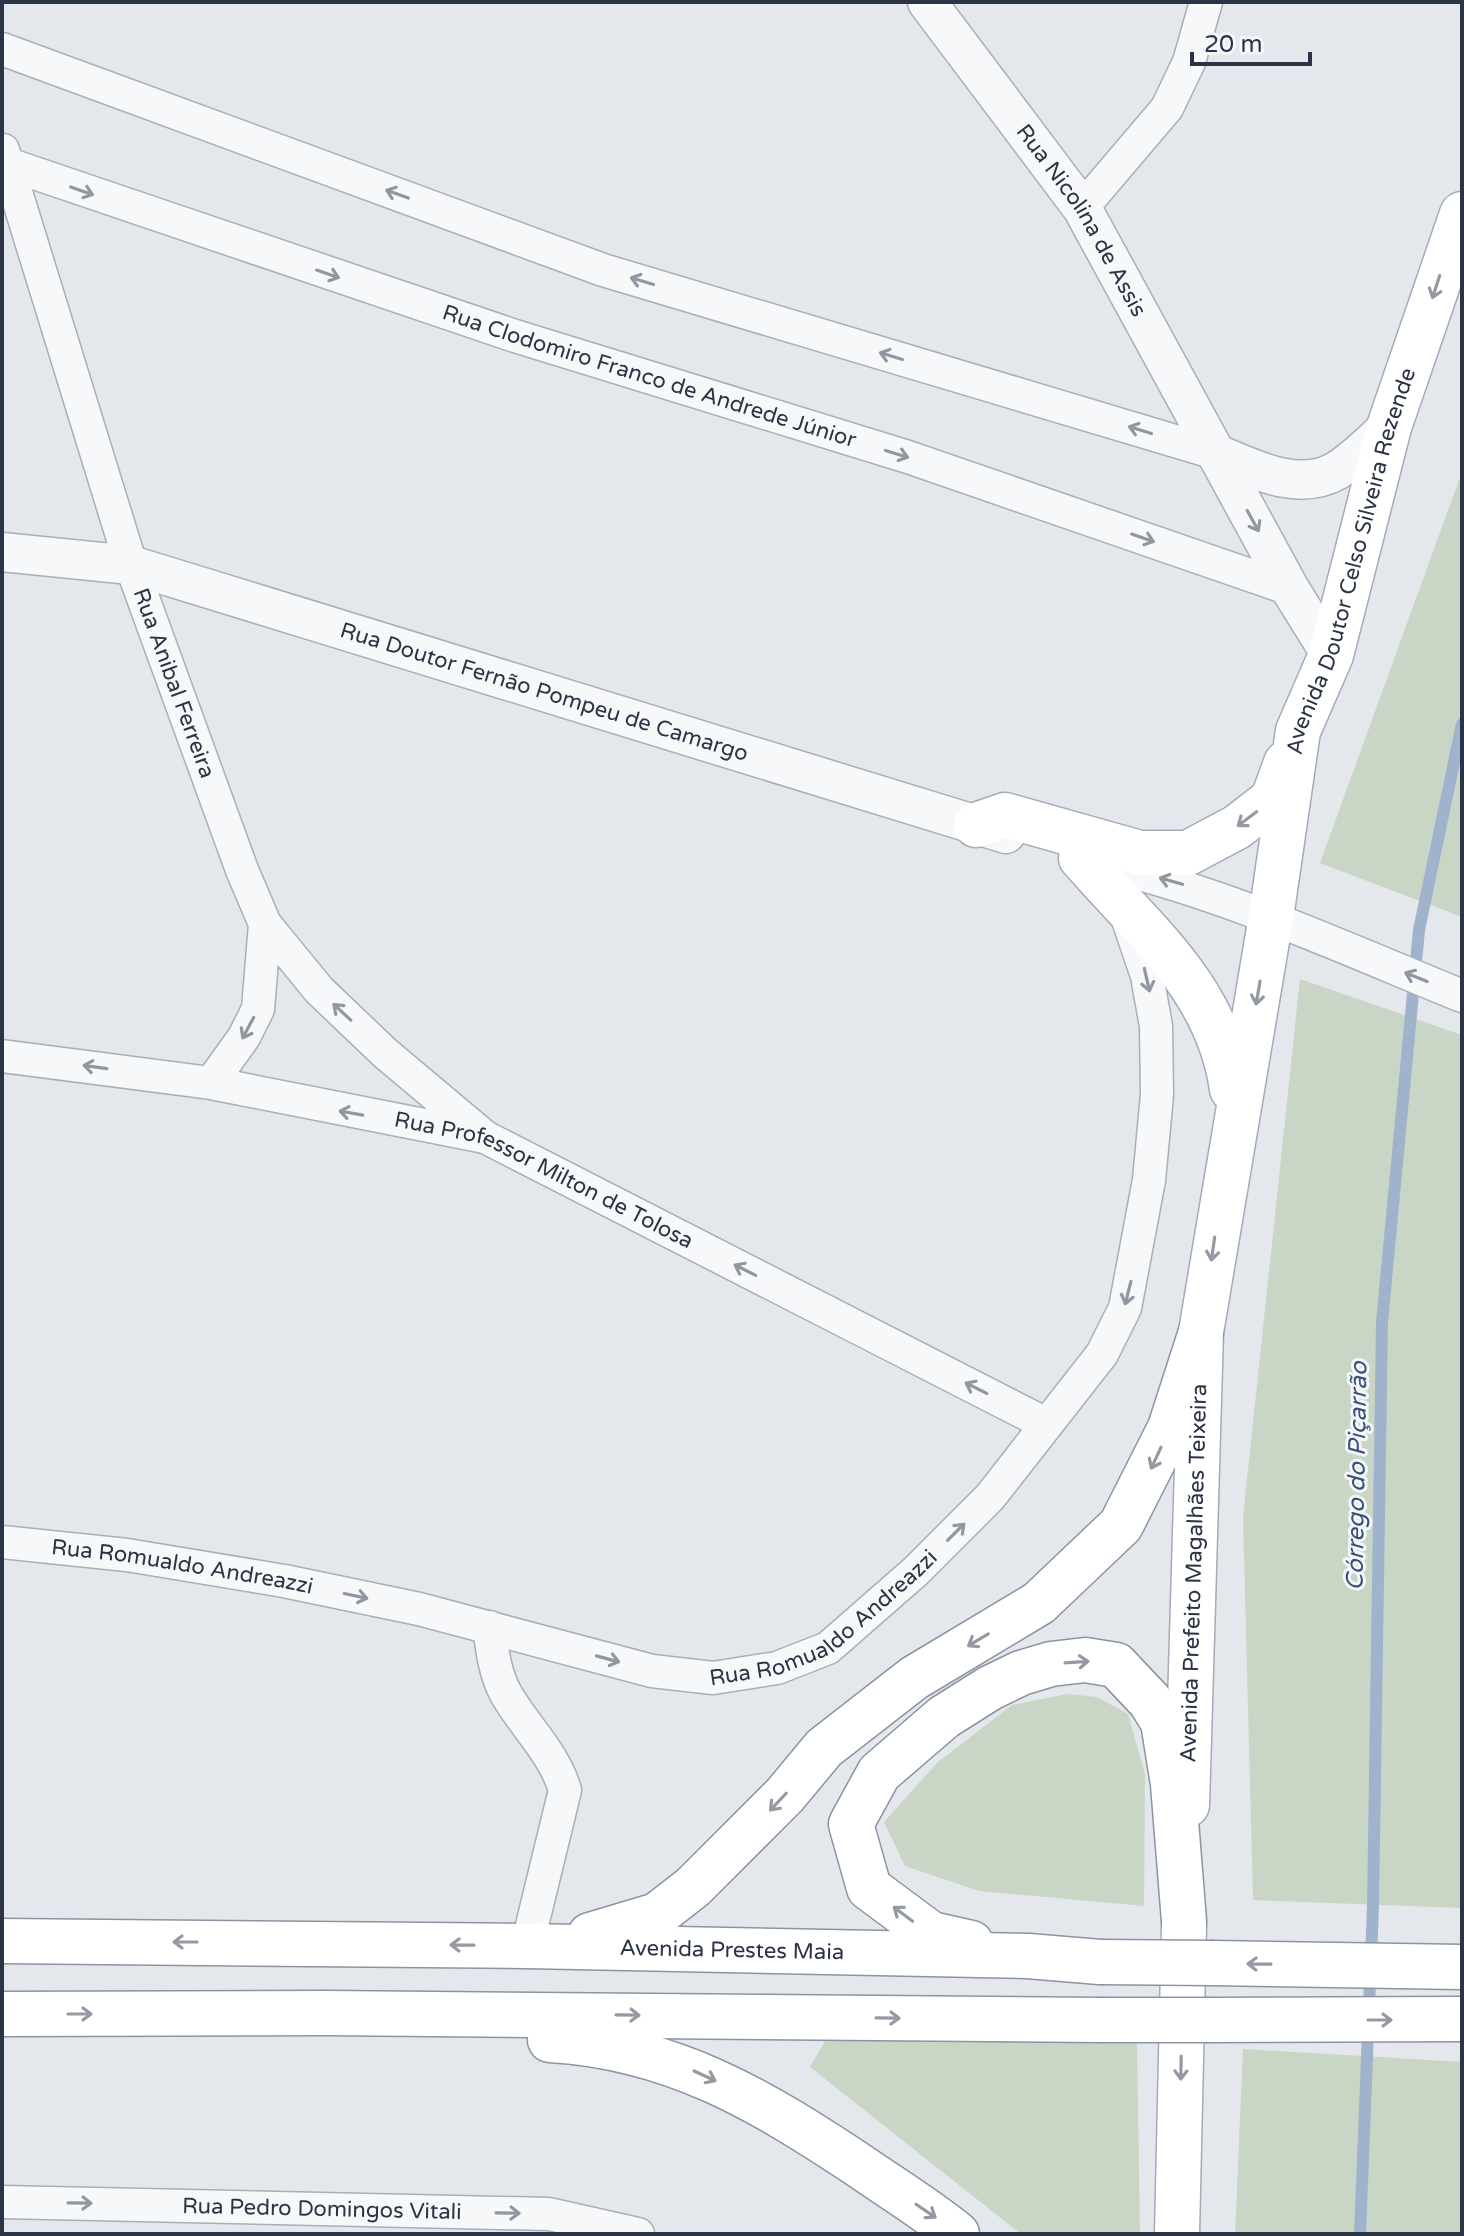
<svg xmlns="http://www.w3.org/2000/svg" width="1464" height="2236" viewBox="0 0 1464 2236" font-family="'Varela Round',sans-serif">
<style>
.green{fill:#c9d6c5}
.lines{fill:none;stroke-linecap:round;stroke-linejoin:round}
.stream{stroke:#9fb4cc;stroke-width:12}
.minor-casing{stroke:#a9aeb7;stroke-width:35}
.tertiary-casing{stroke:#a9aeb7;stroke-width:41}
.primary-casing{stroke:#a3abb8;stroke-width:47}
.trunk-casing{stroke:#8b94a3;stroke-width:47}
.minor{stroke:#f7f8fa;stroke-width:32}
.tertiary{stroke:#f7f8fa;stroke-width:38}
.primary{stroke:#fff;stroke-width:44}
.trunk{stroke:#fff;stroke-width:44}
.trunk-bridge-casing{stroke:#8b94a3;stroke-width:47;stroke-linecap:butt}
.trunk-bridge{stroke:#fff;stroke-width:44}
.oneway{stroke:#9196a0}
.oneway2{stroke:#959aa2}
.labels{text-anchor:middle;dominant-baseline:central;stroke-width:6;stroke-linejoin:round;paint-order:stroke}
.street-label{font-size:22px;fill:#2b3445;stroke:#f4f6f9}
.water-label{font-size:24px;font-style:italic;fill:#34527a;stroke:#f4f6f9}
</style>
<rect width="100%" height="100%" fill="#e4e7ec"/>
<!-- green -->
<g class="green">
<path d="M1462,472V917L1320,863Z"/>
<path d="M1300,979L1462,1035V1908L1253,1900L1243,1517Z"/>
<path d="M1067,1694L1097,1697L1128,1714L1145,1774L1144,1906L979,1891L905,1866L884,1822L938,1762L1012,1705Z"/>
<path d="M827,2038L1109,2040L1137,2044L1140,2234H1021L810,2067Z"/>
<path d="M1243,2049L1462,2062V2234H1235Z"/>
</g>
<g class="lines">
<!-- stream -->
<path class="stream" d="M1360,2234L1373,1906L1382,1322L1419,930L1462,724"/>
<defs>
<g id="minor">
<path d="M2,49L603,270L1215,453"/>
<path id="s1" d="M3,150L131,565L242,870L265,924L319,990L385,1053L485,1137"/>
<path id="s2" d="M2,162L515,336L908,457L1290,589"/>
<path d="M1082,208L1167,108L1189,62L1206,2"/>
<path d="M1105,865C1229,895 1344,948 1462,996"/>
<path id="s3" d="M2,1056L211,1083L485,1137L1046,1424"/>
<path d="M211,1083L244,1037L258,1009L265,924"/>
<path id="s4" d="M2,1542L127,1555L284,1581L419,1609L652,1671L713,1678L777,1668L828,1648L916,1571L990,1497L1102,1354L1125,1308L1149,1180L1157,1095L1156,1026L1147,976L1127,917"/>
<path d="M489,1627C492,1650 495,1674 506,1694C525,1727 554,1753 565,1790L527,1946"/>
<path id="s5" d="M2,2202L549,2214L638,2234"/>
</g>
<g id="tertiary">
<path id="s6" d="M927,2L1082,208L1290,589L1331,655"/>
<path d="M1215,453C1252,468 1297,493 1336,471C1355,460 1372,441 1389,427"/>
<path id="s7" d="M2,552L131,565L1006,834"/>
</g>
<g id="primary">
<path d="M976,825L1005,815L1140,853H1188L1237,827L1273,799L1286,763"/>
<path d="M1081,858C1144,931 1218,988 1232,1089"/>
<path id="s8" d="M1187,1805L1201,1332L1271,917L1298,731L1331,655L1389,427L1462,214"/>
<path d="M1177,2234L1184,1926"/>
</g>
<g id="trunk">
<path d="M590,1935L657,1915L693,1887L785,1795L824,1748L914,1678L1039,1603L1121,1525L1170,1428L1201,1332"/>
<path id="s9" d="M2,1941L527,1946L1028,1956L1100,1962"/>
<path d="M971,1943L931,1934L869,1888L851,1824L879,1773L944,1717L990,1688L1021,1673L1051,1664L1085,1660L1116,1665L1150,1701L1163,1722L1173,1784L1184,1921"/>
<path d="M1213,1963L1462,1967"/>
<path d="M2,2014L326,2013L1101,2020"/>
<path d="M1209,2020L1462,2019"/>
<path d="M550,2040C671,2047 759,2099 857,2164C890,2187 925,2208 957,2234"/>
</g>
</defs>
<!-- minor casing -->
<use href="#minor" class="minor-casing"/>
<!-- tertiary casing -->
<use href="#tertiary" class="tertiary-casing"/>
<!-- primary casing -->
<use href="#primary" class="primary-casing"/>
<!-- trunk casing -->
<use href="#trunk" class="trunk-casing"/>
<!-- minor -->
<use href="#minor" class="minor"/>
<!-- tertiary -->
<use href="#tertiary" class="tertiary"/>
<!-- primary -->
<use href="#primary" class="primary"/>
<!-- trunk -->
<use href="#trunk" class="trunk"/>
<defs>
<g id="trunk-bridge">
<path d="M1100,1962L1213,1963"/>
<path d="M1101,2020H1209"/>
</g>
</defs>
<!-- trunk-bridge casing -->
<use href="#trunk-bridge" class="trunk-bridge-casing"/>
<!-- trunk-bridge -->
<use href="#trunk-bridge" class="trunk-bridge"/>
</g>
<!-- one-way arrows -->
<defs><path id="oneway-shaft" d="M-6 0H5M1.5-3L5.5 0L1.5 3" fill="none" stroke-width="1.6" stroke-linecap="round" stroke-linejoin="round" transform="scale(2)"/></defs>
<g class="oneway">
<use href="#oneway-shaft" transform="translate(82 191) rotate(19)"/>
<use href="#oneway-shaft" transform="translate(397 194) rotate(-160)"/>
<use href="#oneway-shaft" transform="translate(328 274) rotate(19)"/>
<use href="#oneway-shaft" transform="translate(642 281) rotate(-163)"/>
<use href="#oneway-shaft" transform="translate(891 356) rotate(-163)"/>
<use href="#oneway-shaft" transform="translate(1140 430) rotate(-163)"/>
<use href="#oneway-shaft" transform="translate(897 454) rotate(17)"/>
<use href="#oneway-shaft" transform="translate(1253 521) rotate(61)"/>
<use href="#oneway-shaft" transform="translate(1143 538) rotate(19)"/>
<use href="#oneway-shaft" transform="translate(1171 881) rotate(-164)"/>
<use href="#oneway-shaft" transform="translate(1416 977) rotate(-158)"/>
<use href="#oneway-shaft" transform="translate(1147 980) rotate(77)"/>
<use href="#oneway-shaft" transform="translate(342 1012) rotate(-137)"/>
<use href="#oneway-shaft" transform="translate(248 1028) rotate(118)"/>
<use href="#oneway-shaft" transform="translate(95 1067) rotate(-172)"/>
<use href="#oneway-shaft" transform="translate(351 1113) rotate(-170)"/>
<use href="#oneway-shaft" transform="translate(745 1270) rotate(-153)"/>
<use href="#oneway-shaft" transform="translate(1128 1293) rotate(104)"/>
<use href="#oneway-shaft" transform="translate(976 1388) rotate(-153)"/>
<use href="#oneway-shaft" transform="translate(956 1532) rotate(-45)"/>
<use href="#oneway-shaft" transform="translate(356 1596) rotate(12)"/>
<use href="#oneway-shaft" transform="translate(608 1659) rotate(15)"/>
<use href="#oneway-shaft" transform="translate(80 2203) rotate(1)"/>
<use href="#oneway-shaft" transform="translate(508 2213) rotate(1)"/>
</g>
<g class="oneway2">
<use href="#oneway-shaft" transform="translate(1436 287) rotate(108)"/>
<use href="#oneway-shaft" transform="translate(1247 819) rotate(143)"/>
<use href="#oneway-shaft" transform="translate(1258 993) rotate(100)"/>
<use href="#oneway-shaft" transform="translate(1213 1249) rotate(98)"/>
<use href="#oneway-shaft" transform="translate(1156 1458) rotate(115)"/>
<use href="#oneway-shaft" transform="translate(978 1640) rotate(149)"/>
<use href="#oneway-shaft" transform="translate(1077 1662) rotate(-4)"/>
<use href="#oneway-shaft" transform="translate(778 1802) rotate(133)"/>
<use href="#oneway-shaft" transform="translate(903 1914) rotate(-143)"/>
<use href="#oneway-shaft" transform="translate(185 1942) rotate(-180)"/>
<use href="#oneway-shaft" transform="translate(462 1945) rotate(-179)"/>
<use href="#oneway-shaft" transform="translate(1259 1964) rotate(-179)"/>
<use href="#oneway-shaft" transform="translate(80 2014)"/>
<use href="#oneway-shaft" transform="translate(628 2015) rotate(1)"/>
<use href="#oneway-shaft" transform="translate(888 2018) rotate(1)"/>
<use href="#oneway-shaft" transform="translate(1380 2020)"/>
<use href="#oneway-shaft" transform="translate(1181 2068) rotate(91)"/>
<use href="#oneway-shaft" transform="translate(705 2076) rotate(25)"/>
<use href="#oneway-shaft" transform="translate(926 2211) rotate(34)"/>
</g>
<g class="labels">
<!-- street labels -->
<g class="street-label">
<text stroke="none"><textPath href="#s6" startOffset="268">Rua Nicolina de Assis</textPath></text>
<text stroke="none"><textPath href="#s2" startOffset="682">Rua Clodomiro Franco de Andrede Júnior</textPath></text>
<text stroke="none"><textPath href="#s8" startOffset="1260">Avenida Doutor Celso Silveira Rezende</textPath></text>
<text stroke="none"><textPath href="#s1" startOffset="560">Rua Anibal Ferreira</textPath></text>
<text stroke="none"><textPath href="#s7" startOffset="562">Rua Doutor Fernão Pompeu de Camargo</textPath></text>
<text stroke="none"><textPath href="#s3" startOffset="560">Rua Professor Milton de Tolosa</textPath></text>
<text stroke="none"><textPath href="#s4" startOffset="182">Rua Romualdo Andreazzi</textPath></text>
<text stroke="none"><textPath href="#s8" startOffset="232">Avenida Prefeito Magalhães Teixeira</textPath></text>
<text stroke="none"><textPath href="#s4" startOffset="854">Rua Romualdo Andreazzi</textPath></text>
<text stroke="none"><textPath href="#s9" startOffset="730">Avenida Prestes Maia</textPath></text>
<text stroke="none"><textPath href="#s5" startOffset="320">Rua Pedro Domingos Vitali</textPath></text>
</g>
<!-- water labels -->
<g class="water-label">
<text transform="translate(1357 1476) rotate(-89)">Córrego do Piçarrão</text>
</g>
</g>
<!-- border -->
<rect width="1464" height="2236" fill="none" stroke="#2b3445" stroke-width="8"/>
<!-- scale -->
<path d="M1192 52v12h118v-12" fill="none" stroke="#2b3445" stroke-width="4"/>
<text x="1204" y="52" font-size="24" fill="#2b3445" stroke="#f4f6f9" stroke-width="6" paint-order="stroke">20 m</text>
</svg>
